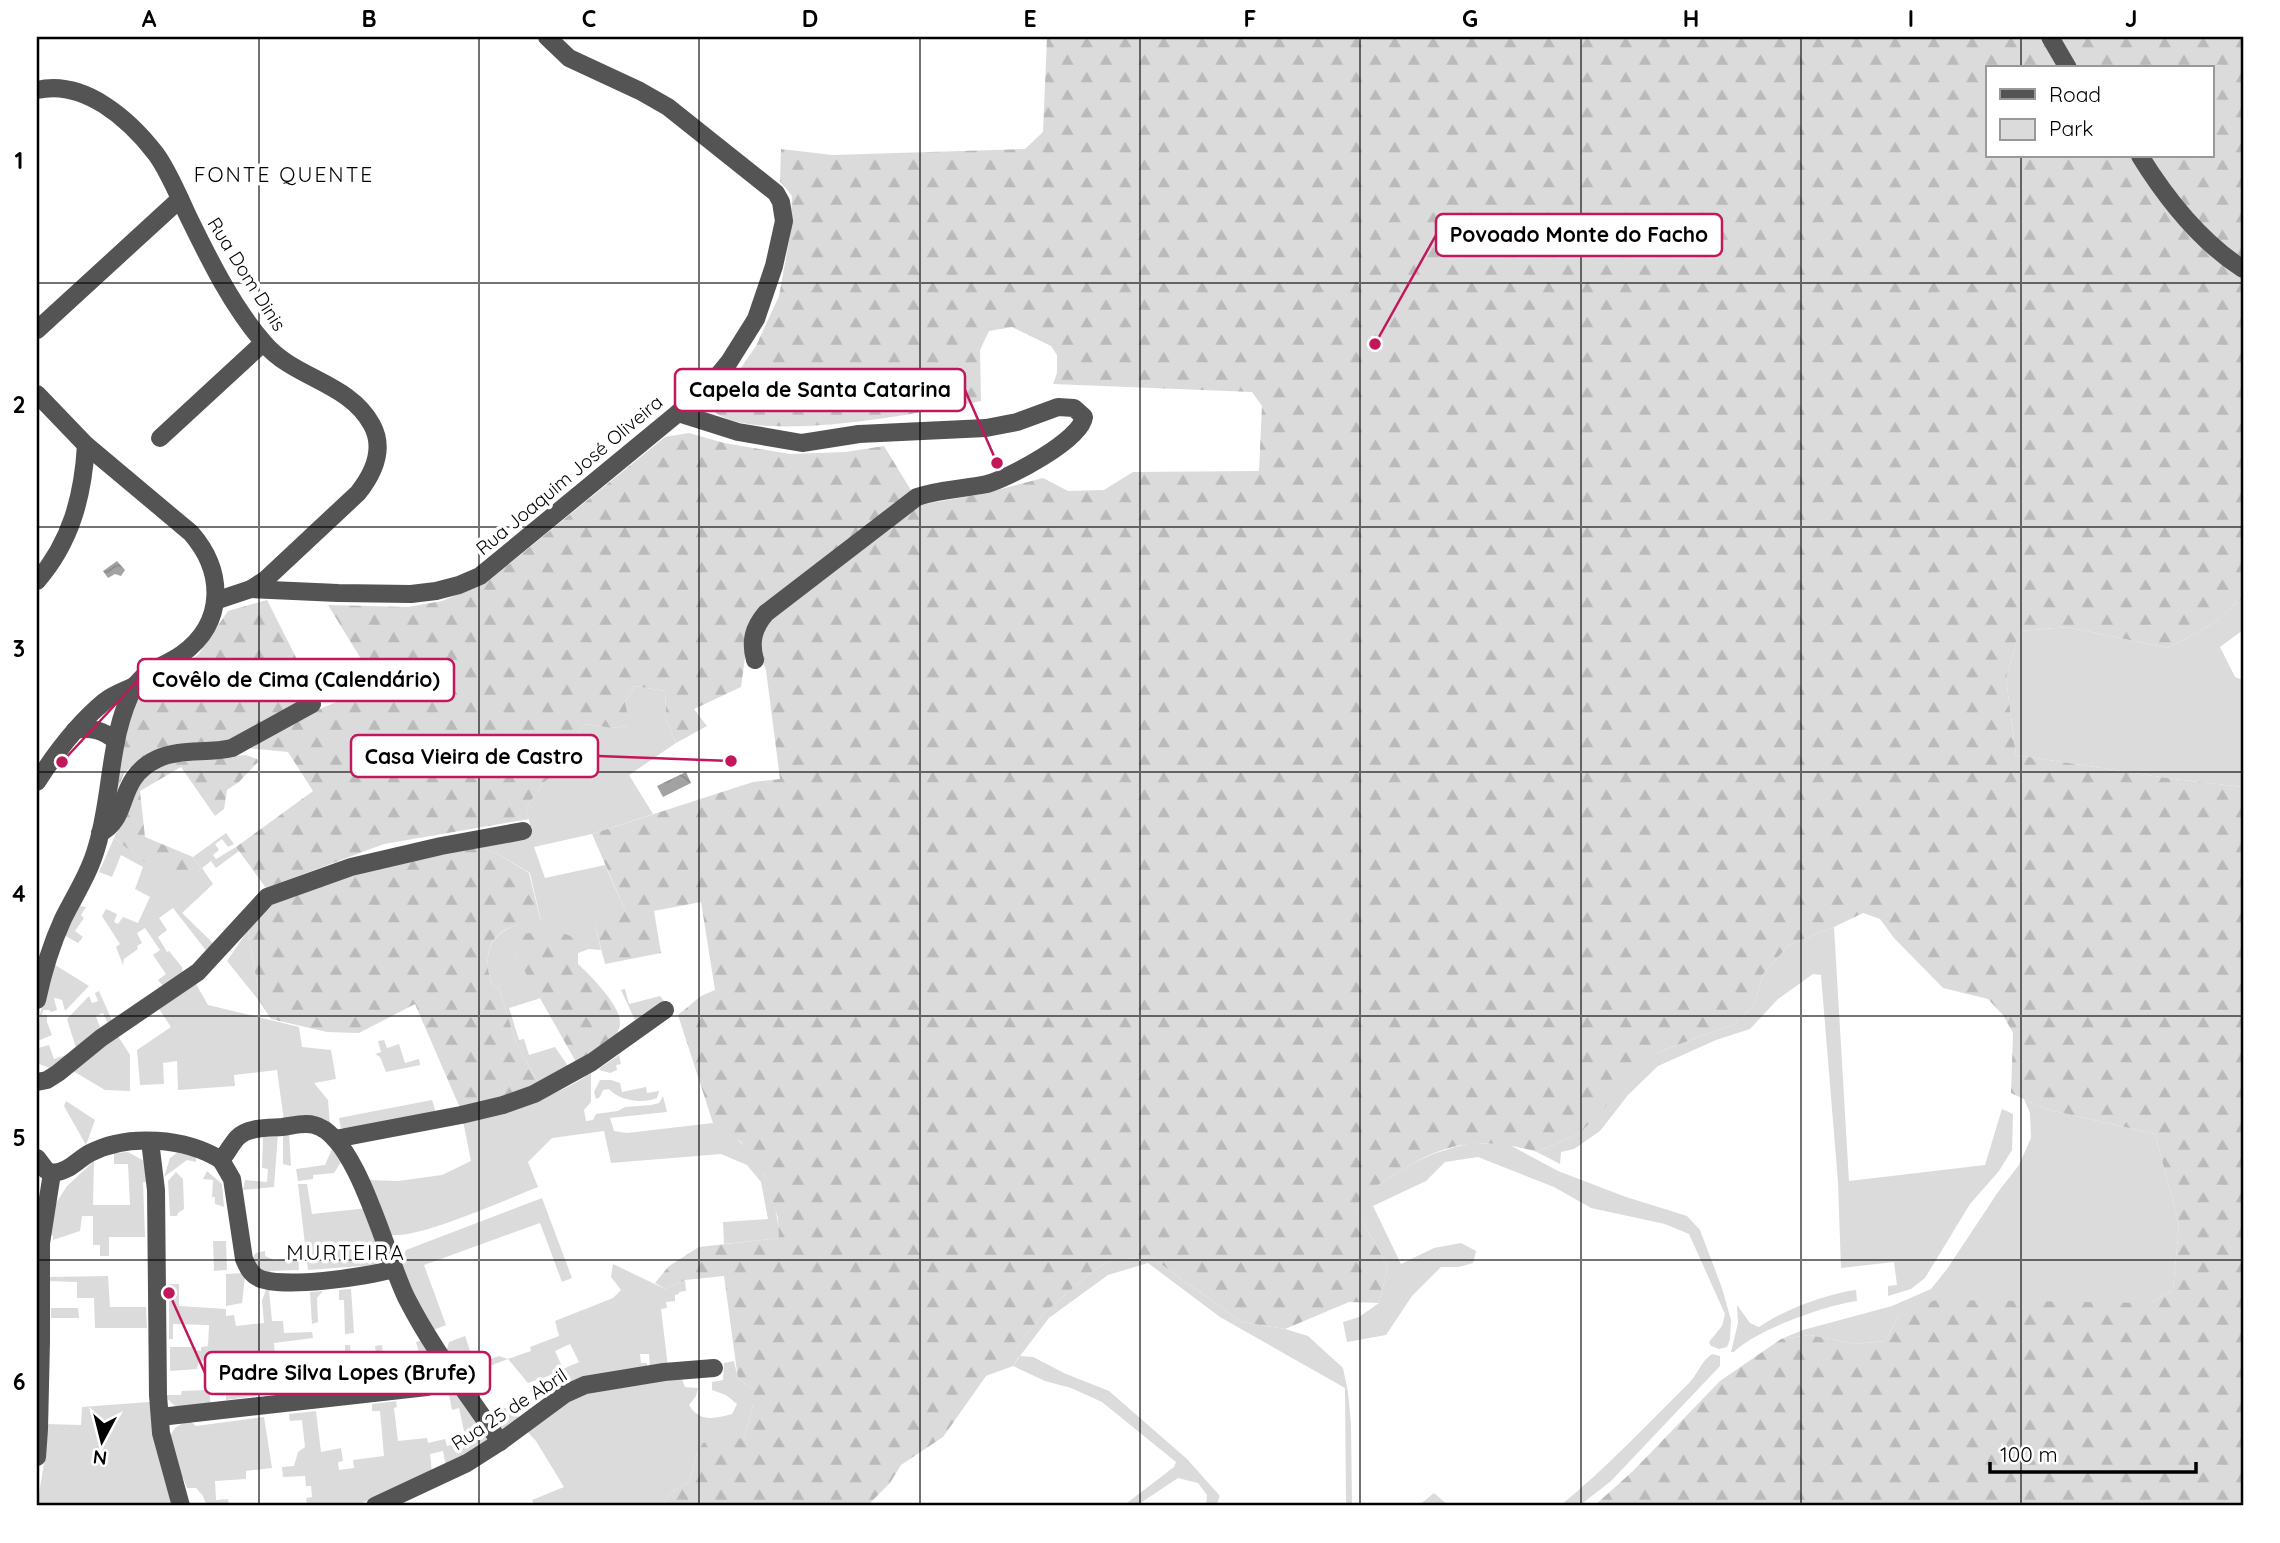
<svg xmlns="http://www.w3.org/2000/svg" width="2280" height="1543" viewBox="0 0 2280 1543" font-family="Quicksand,sans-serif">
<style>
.green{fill:#dbdbdb;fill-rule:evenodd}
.forest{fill:url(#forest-firs);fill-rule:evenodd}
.water{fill:url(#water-waves)}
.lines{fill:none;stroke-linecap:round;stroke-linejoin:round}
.minor{stroke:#545454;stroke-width:18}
.grid{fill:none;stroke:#000;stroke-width:2;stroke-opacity:0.55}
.labels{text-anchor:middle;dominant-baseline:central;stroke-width:7;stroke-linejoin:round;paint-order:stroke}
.street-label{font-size:19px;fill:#000;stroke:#fff}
.neighbourhood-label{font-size:21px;letter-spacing:2px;fill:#000;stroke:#fff}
.leader{fill:none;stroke:#c2185b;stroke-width:2.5}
.callout-dot{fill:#c2185b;stroke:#fff;stroke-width:2.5}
.callout{fill:#fff;stroke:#c2185b;stroke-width:2.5}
.callout-label{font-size:21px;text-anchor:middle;font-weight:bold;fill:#000}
.neatline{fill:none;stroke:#000;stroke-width:2.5}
.grid-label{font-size:23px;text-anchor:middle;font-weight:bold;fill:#000}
</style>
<defs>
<pattern id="forest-firs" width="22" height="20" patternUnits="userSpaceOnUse" patternTransform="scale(1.75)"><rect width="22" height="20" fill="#dbdbdb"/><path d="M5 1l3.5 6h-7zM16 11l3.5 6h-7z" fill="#bababa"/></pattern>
<pattern id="water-waves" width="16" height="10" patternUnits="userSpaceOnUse" patternTransform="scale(1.75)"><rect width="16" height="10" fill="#a2a2a2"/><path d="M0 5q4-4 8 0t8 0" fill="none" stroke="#8a8a8a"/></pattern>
</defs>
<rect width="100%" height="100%" fill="#fff"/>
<!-- green -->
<g class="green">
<path d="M2243,598V630L2220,647L2235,677L2243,680V787L2174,779L2016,755L2006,678L2020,631L2067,627L2168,648L2211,625Z"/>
<path d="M635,686L665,691L666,719L676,743L629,775L653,814L592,834L534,847L545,878L605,865L625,910L595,926L601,950L589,949L578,953V939L515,954L541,998L509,1008L519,1040L524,1039L529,1055L555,1047L568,1066L538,1082L516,1043L499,988L492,985C478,943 499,923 541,921L530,873L496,853L475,846L524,840L532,832L526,808L543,783L583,753L574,737L586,724L611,728L629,726L625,702Z"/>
<path d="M226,833L234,844L228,847L222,839L215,844L219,850L213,855L216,859L236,847L239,851L216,868L211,861L202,868L213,884L182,913L214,944L208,953L173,908L159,918L167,930L158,937L167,952L169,951L182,967L183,974L164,987L158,980L166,974L153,955L160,950L145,928L137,933L142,943L137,946L138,949L124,959L123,965L116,947L120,944L102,916L106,909L117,914L114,922L118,924L123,917L138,923L150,897L135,889L143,867L121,855L112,877L99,872L114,838L184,891L201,868L193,857Z"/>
<path d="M80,906L86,907L81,915L84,918L75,931L83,937L78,943L64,935Z"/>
<path d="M1834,927L1849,1181L1985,1165L2002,1109L2013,1114L2012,1150L1999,1171L1970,1204L1925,1278L1911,1289L1888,1296V1286L1897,1285L1894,1262L1841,1268L1838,1182L1821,975L1813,974L1778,999L1750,1029L1716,1040L1658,1066L1628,1095L1600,1131L1574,1149L1561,1152L1560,1164L1537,1152L1580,1133L1606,1099L1658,1052L1735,1024L1754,1005L1763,974L1789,945Z"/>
<path d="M248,930L260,1002L227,961Z"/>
<path d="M52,963L89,986L65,1011L62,1000L56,998H54L57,1010L51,1012L49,1010H43L42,1015H47V1022L52,1035L40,1040L38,1039L40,1014Z"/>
<path d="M196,984L208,1005L299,1027L302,1047L331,1050L336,1079L314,1083L328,1100L330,1126L284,1121L277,1070L234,1075L235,1086L178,1090L177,1061L163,1063L164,1084L140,1085L137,1050L171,1027L159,1009Z"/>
<path d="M625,989L629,1004L660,996L665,1002L635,1020L621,990Z"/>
<path d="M99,991L113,1023L109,1026L103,1013L96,1016L101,1031L77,1051L67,1019L89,996L92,1003L98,1001L95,993Z"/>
<path d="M118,1036L130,1055V1091L105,1090L73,1071Z"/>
<path d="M384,1040L387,1048L399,1044L405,1063L419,1059L420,1065L386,1072L380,1057L375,1054L381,1052L378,1041Z"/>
<path d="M49,1045L54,1059L72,1053L53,1069L39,1064L38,1048Z"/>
<path d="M619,1055L621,1064L616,1065L617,1070L610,1073L599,1070L600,1068Z"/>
<path d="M591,1073V1102L584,1110L586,1121L593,1120L596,1114L618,1111L625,1107L651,1105L659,1103L663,1096L667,1112L610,1118L614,1131L627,1133L713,1123C722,1129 733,1134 740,1142C765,1165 777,1206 780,1238L724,1244L723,1222L768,1219L761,1182L747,1165L721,1154L611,1163L604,1131L552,1138L528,1162L538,1187C507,1199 419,1239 390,1235L385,1226L379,1201L368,1180L398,1181L442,1175L471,1161L463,1121C509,1110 551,1100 591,1073Z"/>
<path d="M600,1080H611L620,1083L622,1092L646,1087L647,1093L659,1091L657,1098C644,1104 619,1101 609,1089L603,1090L600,1097L596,1099L594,1092Z"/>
<path d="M2024,1099L2045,1109L2155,1134L2179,1224L2173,1290L2150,1303H2058L1900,1314L1885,1341L1856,1344L1810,1335L1781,1339L1803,1330L1892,1306L1931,1289L1947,1269L1998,1192L2019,1165L2031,1138L2030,1113Z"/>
<path d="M432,1100L436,1113L355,1131L341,1128L339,1118Z"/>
<path d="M66,1101L95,1120L86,1145L64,1106Z"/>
<path d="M283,1132H289L291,1166L283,1164Z"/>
<path d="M278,1133L274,1187L243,1190L245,1180L267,1182L268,1169L262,1168L263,1135Z"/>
<path d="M1471,1143L1508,1144L1558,1171L1626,1197L1687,1216L1700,1230L1722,1288L1731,1320L1730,1339L1727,1347L1719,1349L1711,1346L1709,1342L1722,1326L1725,1314L1689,1234L1665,1224L1591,1208L1554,1187L1478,1157L1445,1162L1426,1181L1373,1206L1401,1264L1434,1248L1461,1243L1476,1251L1473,1263L1459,1267H1441L1412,1296L1386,1335L1347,1342L1343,1322L1359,1317L1379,1303L1388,1266L1356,1211L1361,1193C1380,1185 1396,1173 1414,1163C1432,1153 1451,1148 1471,1143Z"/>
<path d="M332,1149L341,1162L334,1173L313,1175V1179L298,1181L296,1169L325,1165Z"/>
<path d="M128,1152L144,1161L149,1182H143L145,1237H109V1256H100V1245H93V1216H82L80,1231L53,1240V1235L48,1236L53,1208L67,1186L94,1161L93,1205H130L128,1164H114V1153Z"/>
<path d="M178,1152L196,1157V1162L187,1160L164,1177L170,1158Z"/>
<path d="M207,1171L222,1184L224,1207L215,1204V1197H212L213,1180L203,1179Z"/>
<path d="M176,1172L183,1179L184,1209L178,1213L177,1216H170L168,1181Z"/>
<path d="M298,1184H307L312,1214L368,1208L382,1255L378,1266L363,1269L361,1266L308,1270Z"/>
<path d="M542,1198L572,1278L562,1282L540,1223L424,1265L446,1325L431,1331L403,1278L401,1264L406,1250Z"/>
<path d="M213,1241H226L227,1270L214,1271Z"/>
<path d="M265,1251V1256L274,1260L298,1258L299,1270L271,1271L267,1274L258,1267L252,1258L256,1253Z"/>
<path d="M1151,1257L1242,1322L1285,1329L1308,1336L1343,1368L1348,1392L1351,1424L1352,1506H1346L1345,1388L1220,1317L1148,1263L1108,1275L1049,1318L1020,1356L1033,1357L1066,1374L1109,1391L1187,1459L1220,1496L1216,1506H1206L1207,1495L1198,1483L1178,1478L1136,1506H1123L1174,1467L1176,1462L1102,1402L1071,1388L1045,1381L1013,1366L1019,1357L1011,1354L1043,1314L1094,1270L1112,1260Z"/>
<path d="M613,1264L665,1289L685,1280L686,1291L679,1292V1294L675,1295V1301L666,1302L667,1308L661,1309L668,1367L650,1368L649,1354H640L641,1363H647V1369L579,1378L565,1389L551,1375L528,1383L508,1359L464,1376L460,1370L499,1356L508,1359L531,1351L530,1347L559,1336L555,1321L613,1298L621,1290L611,1277ZM570,1344L579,1362L563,1369L555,1351Z"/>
<path d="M243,1273L245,1277L242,1303L226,1306V1274Z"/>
<path d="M108,1276L110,1307H146L147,1328H95L94,1298H77V1282L47,1281V1277Z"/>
<path d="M169,1284H179V1306L226,1309V1316L234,1315L236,1326L264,1323L262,1301L266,1289L269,1290L272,1321H283L284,1333L312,1332L313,1338L274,1343L278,1393L264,1395L262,1371L273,1368L272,1359L254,1362L253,1353L244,1354L243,1357L230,1359L233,1389L253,1387L256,1396L226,1400L225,1357H210V1360L199,1361L197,1369L170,1371V1347H196V1350L201,1351V1347L208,1346L209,1325L173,1324V1339H169Z"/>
<path d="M351,1289L354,1333L345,1334L344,1300H339V1290Z"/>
<path d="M1856,1290L1857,1301C1826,1305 1756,1330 1734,1352H1731L1738,1323L1737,1305L1750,1323L1759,1327C1781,1311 1829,1293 1856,1290Z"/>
<path d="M323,1291L317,1298L318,1322L312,1324L310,1292Z"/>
<path d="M51,1308H78L79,1318H51Z"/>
<path d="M465,1336L473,1359L456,1365L446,1353L449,1342Z"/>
<path d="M423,1340L436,1364L435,1376L428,1380L422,1375L417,1376V1358L420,1356L416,1342Z"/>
<path d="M345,1345H350L352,1367H346L348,1385L325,1387L324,1378L337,1376L335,1356L345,1355Z"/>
<path d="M382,1345L383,1357H393L396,1379L377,1381L379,1370L375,1346Z"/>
<path d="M1712,1354L1720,1356V1366L1611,1481L1579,1506H1560C1606,1468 1647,1425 1689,1383C1698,1374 1701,1361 1712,1354Z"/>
<path d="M734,1361L738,1379L753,1389V1405L744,1438L697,1453L689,1482L670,1493L663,1506H535L532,1500L564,1487L536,1441L526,1430L561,1401L594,1387L682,1379L685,1387L698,1388L696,1396L689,1405C699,1422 714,1419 732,1414L737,1404L726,1395L712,1390V1382L723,1380L724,1363Z"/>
<path d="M209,1390L211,1406C190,1408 178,1415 165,1395H181L182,1391Z"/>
<path d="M453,1390L461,1393L489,1439L446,1467L443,1451L430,1454L432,1473L355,1506H307L306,1498L312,1497L311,1486H306L305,1476L283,1477L282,1467L294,1466L298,1452L305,1447L302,1420L290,1421L289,1414L316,1411L321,1452L341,1448L343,1461L338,1462L339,1470L354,1468L353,1460L384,1456L380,1411H372V1404L396,1401L397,1407L394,1408L398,1441L427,1438L428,1443L445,1439L447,1446L466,1440L459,1408L452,1410L449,1395Z"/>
<path d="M149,1402L152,1405L174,1506H37L46,1451V1424L81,1425L82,1407Z"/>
<path d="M501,1408H511L521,1420L503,1430L498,1425L490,1411Z"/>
<path d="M264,1417L272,1468L246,1471V1479L215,1481L216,1500L228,1499L229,1506H207L203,1496L196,1488H187L183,1478H180C174,1454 157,1429 190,1421L196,1426Z"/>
<path d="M1434,1493L1449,1506H1418Z"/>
</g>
<!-- forest -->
<g class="forest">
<path d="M1047,37H2243V598L2211,625L2168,648L2067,627L2020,631L2006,678L2016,755L2174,779L2243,787V1506H1594L1633,1471L1720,1381L1781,1339L1810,1335L1856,1344L1885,1341L1900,1314L1936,1300L2150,1303L2173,1290L2179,1224L2155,1134L2045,1109L2011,1093L2013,1033L2003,1015L1988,999L1943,988L1894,938L1880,919L1863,913L1834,927L1789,945L1763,974L1754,1005L1735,1024L1658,1052L1580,1133L1537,1152C1492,1139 1456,1139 1414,1163C1396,1173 1380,1185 1362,1193L1356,1211L1388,1266L1379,1303L1349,1302L1285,1329L1242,1322L1151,1257L1112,1260L1094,1270L1043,1314L1012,1353L1019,1356L1013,1366L986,1376L943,1437L901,1465L890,1483L867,1506H663L670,1493L689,1482L697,1453L703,1443L744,1438L753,1405V1389L738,1379L724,1276L685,1280L665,1289L655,1283L669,1266L699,1247L779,1238L778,1218L764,1176L741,1142L713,1123L678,1015L701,996L715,990L701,902L654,911L661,953L605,964L595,926L603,915L625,910L592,834L753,782L780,779L766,670L749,628L741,687L694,709L707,726L676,743L666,719L665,691L635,686L625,702L630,726L611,728L586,724L574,737L584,753L543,783L526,808L529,819L384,844L266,888L236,847L313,791L288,752L247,748L322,708L377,685L328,605L408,607L442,601L487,582L665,437L689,433L724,443L790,454L845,452L884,446L920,505L982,494L1043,478L1068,491L1104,490L1133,472L1259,471L1262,406L1252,392L1053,384L1057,373V355L1051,346L1012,327L989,331L980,350L981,401C926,412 756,446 713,411L712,399L734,378L756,346L779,296L790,236L792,196L780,181L781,149L832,155L1025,149L1043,132ZM1988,68H2212V156H1988Z"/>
<path d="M267,600L314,693L245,737L140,760L124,773L116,794L124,736L137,700L150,683L198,655L228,611Z"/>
<path d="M246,755L257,759L258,762L239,782L227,790L224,809L215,816L181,767L140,791L145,837L193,857L201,868L184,892L114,838L145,773L176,760Z"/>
<path d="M475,846L496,853L529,873L541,922C499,922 478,943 492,985L499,988L516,1043L538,1082L532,1088L460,1108L415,1004L359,1033L327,1032L271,1019L260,1002L248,930L271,904L311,887L417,857Z"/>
<path d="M555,930L578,939V964C590,975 621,1006 620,1023C620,1027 618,1030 617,1034L576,1062L515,954L522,934Z"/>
</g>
<!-- water -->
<g class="water">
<path d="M117,561L125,570L121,576L115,574L108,578L103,571Z"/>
<path d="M686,772L691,783L663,797L657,786Z"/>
</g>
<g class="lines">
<!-- minor -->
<g class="minor">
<path d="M2050,37L2068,68"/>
<path d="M37,90C84,79 129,119 156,154C169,172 178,195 188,216C209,259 232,306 264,343C294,379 349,382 372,425C385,449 373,474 358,493L265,580L251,589L215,601"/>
<path d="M2140,156C2166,198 2201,242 2243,269"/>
<path d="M37,330L180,199"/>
<path d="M37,394L86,445L191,533C224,571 226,622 182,654C171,662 157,667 145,675C141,678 138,683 134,686C124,691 114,694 105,701C77,724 56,752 37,782"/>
<path d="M678,413L738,432L802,443L859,434L986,428L1017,422L1058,407L1074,408L1084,417C1081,440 1009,478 987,484C964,489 940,489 917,497L766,613C753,628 750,642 755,660"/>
<path d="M160,438L263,343"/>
<path d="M37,581C71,542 83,496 86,445"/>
<path d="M251,589L338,593L411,594L436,591L459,585L480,576L678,413L715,379L729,362L756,319L774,266L784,221L781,202L776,193L668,107L640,91L569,58L547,37"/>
<path d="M75,730C91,727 103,730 116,741"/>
<path d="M100,833C131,818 115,779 157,759C180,748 207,754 232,748L312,704"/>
<path d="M37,1000C43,972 51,945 63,919C75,895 90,872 97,846C113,793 108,736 135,685"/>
<path d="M37,1082L47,1080L58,1073L101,1038L198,972L267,897L351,867L441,846L523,831"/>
<path d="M335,1139L461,1115L503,1105L534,1094L592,1062L665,1010"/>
<path d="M150,1141L156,1190L158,1395L161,1433L181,1506"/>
<path d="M37,1158L46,1170L52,1173"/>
<path d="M221,1160L232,1179L244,1259C247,1266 250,1273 257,1277C277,1290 369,1277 393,1269"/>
<path d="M52,1173C69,1172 77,1160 90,1153C128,1133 186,1138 221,1160C227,1153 231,1145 237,1138C247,1127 268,1128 282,1127C292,1126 304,1122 314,1125C358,1135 387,1261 407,1299C433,1350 468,1394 500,1442"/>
<path d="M160,1417L427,1387L454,1377"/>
<path d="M37,1457L39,1429L41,1341V1243L52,1173"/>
<path d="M375,1506L467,1463L500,1442L565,1394L585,1385L664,1372L714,1368"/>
</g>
</g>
<!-- grid -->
<path class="grid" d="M259,37V1506M479,37V1506M699,37V1506M920,37V1506M1140,37V1506M1360,37V1506M1581,37V1506M1801,37V1506M2021,37V68M2021,156V1506M37,283H2243M37,527H2243M37,772H2243M37,1016H2243M37,1260H2243"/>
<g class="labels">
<!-- street labels -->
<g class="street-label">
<text transform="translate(247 274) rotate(58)">Rua Dom Dinis</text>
<text transform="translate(569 475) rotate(-40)">Rua Joaquim José Oliveira</text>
<text transform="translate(509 1409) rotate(-33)">Rua 25 de Abril</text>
</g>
<!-- neighbourhood labels -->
<g class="neighbourhood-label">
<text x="284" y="174">FONTE QUENTE</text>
<text x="346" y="1252">MURTEIRA</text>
</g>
</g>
<!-- callouts -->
<path class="leader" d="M1375 344L1436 235M997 463L965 390M62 762L138 680M731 761L598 756M169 1293L205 1373"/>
<g class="callout-dot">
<circle cx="1375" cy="344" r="7"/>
<circle cx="997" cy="463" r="7"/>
<circle cx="62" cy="762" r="7"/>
<circle cx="731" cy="761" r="7"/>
<circle cx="169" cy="1293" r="7"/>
</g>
<g class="callout">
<rect x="1436" y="214" width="286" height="42" rx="7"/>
<rect x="675" y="369" width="290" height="42" rx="7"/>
<rect x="138" y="659" width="316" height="42" rx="7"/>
<rect x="351" y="735" width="247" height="42" rx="7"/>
<rect x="205" y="1352" width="285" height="42" rx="7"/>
</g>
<g class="callout-label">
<text x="1579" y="242">Povoado Monte do Facho</text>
<text x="820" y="397">Capela de Santa Catarina</text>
<text x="296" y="687">Covêlo de Cima (Calendário)</text>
<text x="474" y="764">Casa Vieira de Castro</text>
<text x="347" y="1380">Padre Silva Lopes (Brufe)</text>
</g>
<!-- border -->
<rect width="2280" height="1543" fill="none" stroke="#ffffff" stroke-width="77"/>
<!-- legend -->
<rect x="1986" y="66" width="228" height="91" fill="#ffffff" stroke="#999999" stroke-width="2"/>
<rect x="2000" y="89" width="35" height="10" fill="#545454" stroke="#999999" stroke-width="2"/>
<text x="2049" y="102" font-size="21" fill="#000000">Road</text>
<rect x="2000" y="119" width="35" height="21" fill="#dbdbdb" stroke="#999999" stroke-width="2"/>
<text x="2049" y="136" font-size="21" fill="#000000">Park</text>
<!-- north arrow -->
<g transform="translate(102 1441) rotate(187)" stroke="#ffffff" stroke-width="5" paint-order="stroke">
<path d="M0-5L12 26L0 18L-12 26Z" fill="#000000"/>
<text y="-10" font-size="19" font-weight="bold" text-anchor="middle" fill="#000000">N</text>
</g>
<!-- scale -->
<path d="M1990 1462v10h206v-10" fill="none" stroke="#000000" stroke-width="3.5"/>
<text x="2000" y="1462" font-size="21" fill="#000000" stroke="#ffffff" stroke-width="5" paint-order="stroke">100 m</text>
<rect x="38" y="38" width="2204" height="1466" class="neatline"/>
<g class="grid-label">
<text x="149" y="27">A</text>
<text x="369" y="27">B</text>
<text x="589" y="27">C</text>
<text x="810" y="27">D</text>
<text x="1030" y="27">E</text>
<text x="1250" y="27">F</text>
<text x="1470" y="27">G</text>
<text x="1691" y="27">H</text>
<text x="1911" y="27">I</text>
<text x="2131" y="27">J</text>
<text x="19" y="169">1</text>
<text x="19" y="413">2</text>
<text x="19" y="657">3</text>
<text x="19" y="902">4</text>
<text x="19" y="1146">5</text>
<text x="19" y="1390">6</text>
</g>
</svg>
